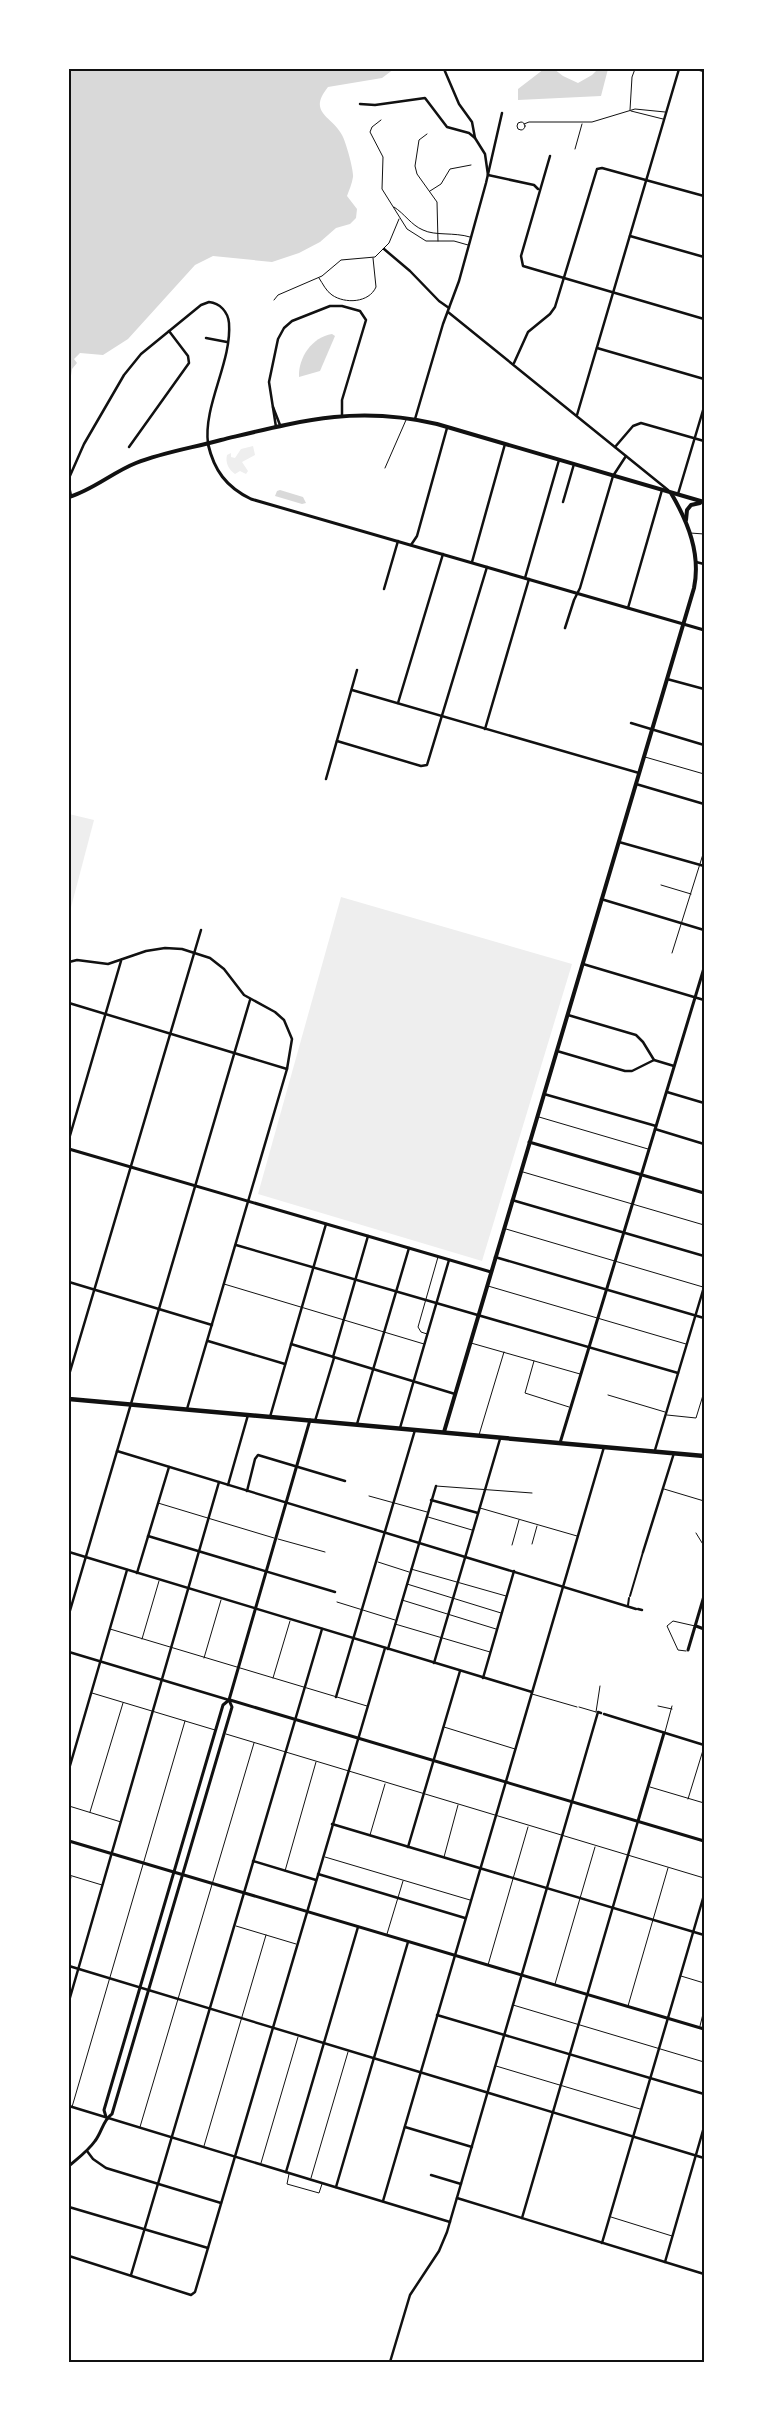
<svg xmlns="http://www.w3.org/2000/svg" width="773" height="2431" viewBox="0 0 773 2431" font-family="'Noto Sans',sans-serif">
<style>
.green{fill:#eee}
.water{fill:#d9d9d9}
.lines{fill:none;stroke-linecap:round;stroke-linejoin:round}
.service{stroke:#111;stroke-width:1}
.pedestrian{stroke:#111;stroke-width:2}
.minor{stroke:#111;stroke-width:2.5}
.tertiary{stroke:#111;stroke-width:3}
.secondary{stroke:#111;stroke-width:4}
.primary{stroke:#111;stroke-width:4.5}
.neatline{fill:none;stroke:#111;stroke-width:2}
</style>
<rect width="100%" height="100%" fill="#fff"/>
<!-- green -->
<g class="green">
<path d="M253,446L255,455L242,462L248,471L246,474L240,471L235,474C229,470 225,463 227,455L231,453V457L235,458L241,449Z"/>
<path d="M69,814L94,820L69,915Z"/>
<path d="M341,897L572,964L482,1261L258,1194Z"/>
</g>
<!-- water -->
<g class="water">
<path d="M69,69H394L382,78L328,87C307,113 332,116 342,135C346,142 354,171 353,177C352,184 349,190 347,196L357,209L356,218L350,224L336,228L320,242L299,253L272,262L213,256L195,265L128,339L103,355L80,353L74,359L77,363L72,369L69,390Z"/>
<path d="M544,69H554L563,76L578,83L592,75L598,69H608L601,96L518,100V89Z"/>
<path d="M332,334L335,336L320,371L299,377C298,358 312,337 332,334Z"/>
<path d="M280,490L303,497L306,503L302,504L275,496L277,491Z"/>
</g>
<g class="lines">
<!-- service -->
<g class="service">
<path d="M630,110L632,77L635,69"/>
<path d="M631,111L663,119"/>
<path d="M381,120L372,127L370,132L383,157L382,189L407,229L426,241H454L468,245"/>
<circle cx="521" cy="126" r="4"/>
<path d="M524,124L529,122H592L635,109L665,112"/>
<path d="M427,134L419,140L415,166L417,174L437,202L438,241"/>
<path d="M575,149L582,124"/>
<path d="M430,191L441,184L450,169L471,165"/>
<path d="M394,207C405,214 411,225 423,230C435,236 454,232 470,237"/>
<path d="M319,278C323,284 326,291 332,295C345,304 369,303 376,287L373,258"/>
<path d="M274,300L278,295L322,276L341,260L375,257L389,243L399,219"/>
<path d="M385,468L406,420"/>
<path d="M690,533L704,534"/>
<path d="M645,757L704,774"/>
<path d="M661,885L691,894"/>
<path d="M672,953L704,851"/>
<path d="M539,1117L648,1149"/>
<path d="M523,1172L704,1225"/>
<path d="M506,1229L703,1287"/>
<path d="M224,1284L424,1344"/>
<path d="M488,1286L686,1344"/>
<path d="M427,1334L421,1332L418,1327L438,1257"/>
<path d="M471,1343L580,1374"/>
<path d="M534,1361L525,1393L569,1407"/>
<path d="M608,1395L665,1412"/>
<path d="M667,1415L696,1418L704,1392"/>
<path d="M479,1435L504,1352"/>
<path d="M436,1486L532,1493"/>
<path d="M664,1489L704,1501"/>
<path d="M369,1496L427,1512"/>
<path d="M158,1503L274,1538"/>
<path d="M480,1508L577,1536"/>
<path d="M428,1517L472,1530"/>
<path d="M696,1533L704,1546"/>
<path d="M278,1539L325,1552"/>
<path d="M532,1544L537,1526"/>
<path d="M512,1545L519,1520"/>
<path d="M378,1562L409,1572"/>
<path d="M411,1569L506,1596"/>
<path d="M407,1584L501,1613"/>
<path d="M402,1600L496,1629"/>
<path d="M337,1602L395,1620"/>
<path d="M395,1624L490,1652"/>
<path d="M110,1629L367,1706"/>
<path d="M142,1639L159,1581"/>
<path d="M686,1651L678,1650L667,1626L673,1621L695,1626"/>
<path d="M204,1658L221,1600"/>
<path d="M273,1678L290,1621"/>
<path d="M92,1693L215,1730"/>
<path d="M532,1694L577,1707"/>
<path d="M658,1706L672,1709"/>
<path d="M579,1707L596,1712"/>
<path d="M596,1712L600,1686"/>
<path d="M444,1727L515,1749"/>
<path d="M665,1732L672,1706"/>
<path d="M226,1734L704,1878"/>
<path d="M650,1787L704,1803"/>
<path d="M688,1799L704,1747"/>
<path d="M69,1806L121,1822"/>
<path d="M90,1812L123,1703"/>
<path d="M370,1835L385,1784"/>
<path d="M325,1857L470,1900"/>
<path d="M444,1857L458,1805"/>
<path d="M285,1871L316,1762"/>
<path d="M69,1875L102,1885"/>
<path d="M69,1885L71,1877"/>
<path d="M236,1926L296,1944"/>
<path d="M387,1934L403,1881"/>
<path d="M488,1965L528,1827"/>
<path d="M681,1976L704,1983"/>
<path d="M555,1984L595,1847"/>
<path d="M513,2005L704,2062"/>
<path d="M628,2006L668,1868"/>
<path d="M700,2026L704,2010"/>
<path d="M496,2066L640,2109"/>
<path d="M72,2107L185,1721"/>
<path d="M140,2127L254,1743"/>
<path d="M204,2146L266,1935"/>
<path d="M261,2163L298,2037"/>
<path d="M289,2174L287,2184L319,2193L322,2184"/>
<path d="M311,2178L348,2052"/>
<path d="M611,2217L672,2236"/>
</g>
<!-- pedestrian -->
<g class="pedestrian">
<path d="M630,1596L643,1552"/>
<path d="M628,1605L629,1598"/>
</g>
<!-- minor -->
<g class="minor">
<path d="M444,69L459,104L472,122L475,138"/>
<path d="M697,69L704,71"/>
<path d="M360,104L375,105L425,98L447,127L469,133L475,138L485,154L488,175L534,185L538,189"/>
<path d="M550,156L521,256L523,266L704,319"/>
<path d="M630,236L704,257"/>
<path d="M384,249L410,271L439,301L449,308"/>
<path d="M448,312L668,490"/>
<path d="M206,338L227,342"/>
<path d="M597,348L704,379"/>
<path d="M514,363L528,332L550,314L555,307L597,169L602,168L704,196"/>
<path d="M273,407L280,425"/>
<path d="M577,415L679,69"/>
<path d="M415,419L443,324L459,281L486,183L502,113"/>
<path d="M276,427L269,382L278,339L284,328L292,321L330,306H342L360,311L366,320L342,400V415"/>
<path d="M129,447L189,363L188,356L169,331"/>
<path d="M615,447L633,426L641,423L704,441"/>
<path d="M69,478L84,444L124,375L141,354L201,305L209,302C220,303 228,312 229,323C232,362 203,405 208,444"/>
<path d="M69,486L71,496"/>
<path d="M678,494L704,407"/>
<path d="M563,502L574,464"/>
<path d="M411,545L417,536L447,428"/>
<path d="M472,562L505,444"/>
<path d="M696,562L704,564"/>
<path d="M525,578L559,460"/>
<path d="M384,589L398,541"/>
<path d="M628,608L662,490"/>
<path d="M565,628L574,600L580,588L613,476L626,456"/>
<path d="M667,679L704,689"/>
<path d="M352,690L639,773"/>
<path d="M398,703L443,554"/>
<path d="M631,723L704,745"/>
<path d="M485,729L529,579"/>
<path d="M337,741L421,766L427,765L487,567"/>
<path d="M326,779L357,670"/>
<path d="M636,784L704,804"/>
<path d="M619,842L704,866"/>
<path d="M601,899L704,930"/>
<path d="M69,962L77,960L108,964L146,951L165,948L182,949L210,958L224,969L244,995L275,1012L284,1020L292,1039L287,1069L187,1409"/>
<path d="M583,964L704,1000"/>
<path d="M69,1003L287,1069"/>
<path d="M568,1015L636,1035L643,1042L654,1060L674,1066"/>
<path d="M557,1051L625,1071H632L654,1060"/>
<path d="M667,1092L704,1103"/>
<path d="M544,1094L656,1126"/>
<path d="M655,1129L704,1144"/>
<path d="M69,1139L121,961"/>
<path d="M512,1200L704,1256"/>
<path d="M236,1245L678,1373"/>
<path d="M495,1257L704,1318"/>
<path d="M69,1282L212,1325"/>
<path d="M208,1341L285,1364"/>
<path d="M291,1344L455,1394"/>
<path d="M333,1357L368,1236"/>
<path d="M69,1375L201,930"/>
<path d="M270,1417L326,1224"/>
<path d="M315,1421L334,1358"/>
<path d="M357,1424L409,1248"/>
<path d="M400,1428L449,1260"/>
<path d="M655,1450L704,1287"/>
<path d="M117,1451L636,1609"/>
<path d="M228,1485L248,1415"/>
<path d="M247,1491L255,1459L258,1455L345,1481"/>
<path d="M431,1500L478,1513"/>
<path d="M148,1536L335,1592"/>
<path d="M69,1552L532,1692"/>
<path d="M643,1552L674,1453"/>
<path d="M137,1573L169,1467"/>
<path d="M638,1609L642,1610"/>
<path d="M69,1614L250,1000"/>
<path d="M388,1649L436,1486"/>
<path d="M69,1652L229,1700"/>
<path d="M434,1663L500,1439"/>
<path d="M483,1678L514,1571"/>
<path d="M336,1697L415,1430"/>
<path d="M604,1714L704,1745"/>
<path d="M69,1769L127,1570"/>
<path d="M332,1824L704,1935"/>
<path d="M408,1847L460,1671"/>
<path d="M253,1861L316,1880"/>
<path d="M318,1874L465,1918"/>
<path d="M69,1966L704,2158"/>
<path d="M69,2001L219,1482"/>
<path d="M437,2015L704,2094"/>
<path d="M69,2106L450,2222"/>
<path d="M405,2127L472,2147"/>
<path d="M87,2151L93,2159L106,2168L221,2203"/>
<path d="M286,2172L358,1927"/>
<path d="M431,2175L461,2184"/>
<path d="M336,2187L408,1942"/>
<path d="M457,2198L704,2274"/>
<path d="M383,2201L604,1447"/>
<path d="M69,2207L208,2248"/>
<path d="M522,2218L638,1821"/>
<path d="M602,2243L704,1895"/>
<path d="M69,2256L191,2295L195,2292L385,1648"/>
<path d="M665,2262L704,2127"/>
<path d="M131,2275L322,1629"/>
<path d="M390,2362L410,2295L439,2251L447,2232L598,1712L601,1713"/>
</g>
<!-- tertiary -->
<g class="tertiary">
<path d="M208,444C214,470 226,487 251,499L704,630"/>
<path d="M529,1142L704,1193"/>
<path d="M69,1149L491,1272"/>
<path d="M560,1443L704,968"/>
<path d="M696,1626L704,1629"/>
<path d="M688,1650L704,1596"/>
<path d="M230,1700L704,1841"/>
<path d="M638,1821L664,1733"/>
<path d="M69,1841L704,2029"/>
<path d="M106,2117L104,2110L223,1705L229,1700"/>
<path d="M69,2166C78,2158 88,2151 95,2141C102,2132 103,2120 112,2114L232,1707L229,1700L310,1420"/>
</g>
<!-- secondary -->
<g class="secondary">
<path d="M69,497C93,490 113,472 136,463C164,452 192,448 221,440C300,421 355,405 437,424L704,502"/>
<path d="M686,520L687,510L691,505L700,503"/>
<path d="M444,1432L694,588C701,554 688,522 671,493"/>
</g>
<!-- primary -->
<path class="primary" d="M69,1399L704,1456"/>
</g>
<!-- border -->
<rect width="773" height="2431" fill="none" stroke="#ffffff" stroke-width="140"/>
<rect x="70" y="70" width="633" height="2291" class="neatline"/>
</svg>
